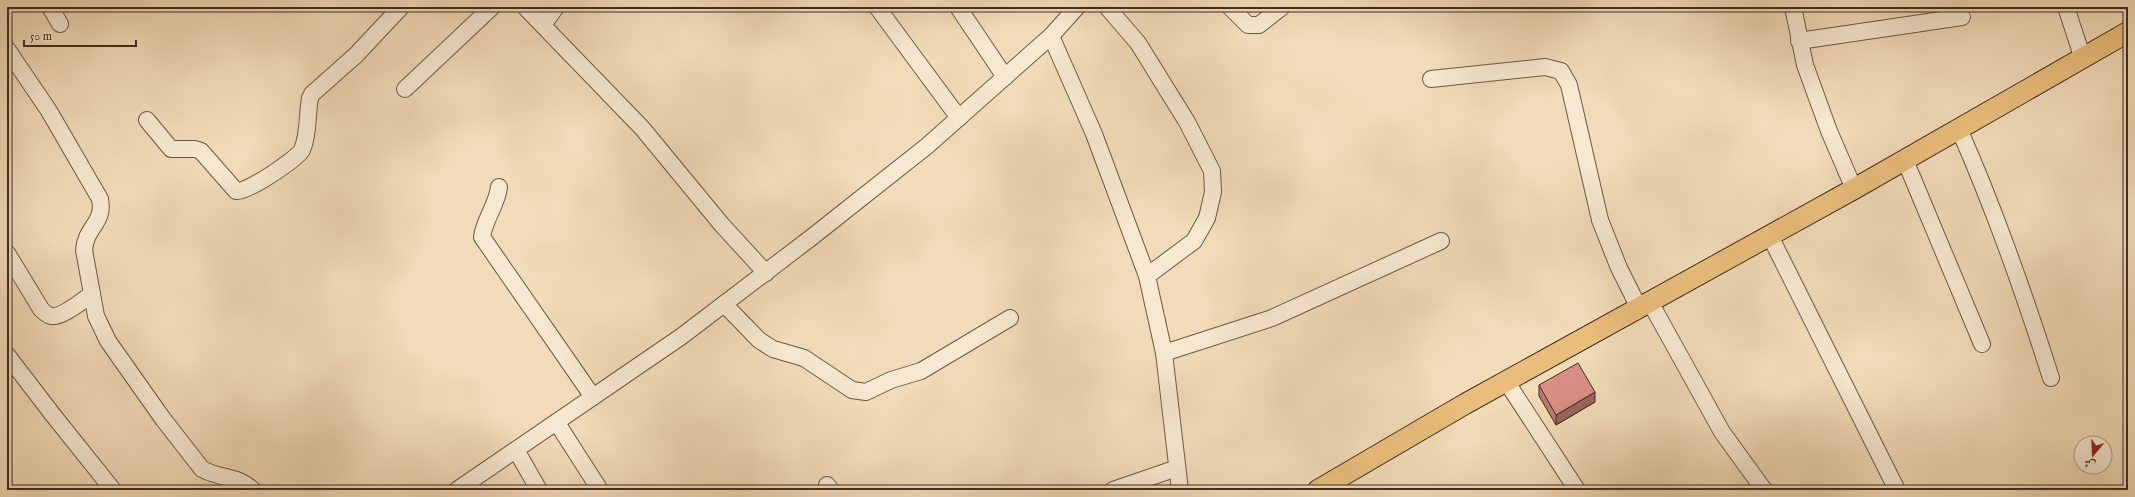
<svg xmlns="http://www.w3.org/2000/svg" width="2135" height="497" viewBox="0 0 2135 497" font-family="'IM FELL English',Amiri,serif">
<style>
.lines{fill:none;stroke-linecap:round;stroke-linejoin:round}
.minor-casing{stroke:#6c5846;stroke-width:18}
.major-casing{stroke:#402c20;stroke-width:22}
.minor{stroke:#f7e8d1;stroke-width:16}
.major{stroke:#e9be7c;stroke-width:20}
.wall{fill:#bb7b73;stroke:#402c20}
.shaded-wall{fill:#99645e;stroke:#402c20}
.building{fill:#da8f86;stroke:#402c20}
</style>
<rect width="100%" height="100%" fill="#f2dbb8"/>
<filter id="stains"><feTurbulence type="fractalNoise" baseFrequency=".005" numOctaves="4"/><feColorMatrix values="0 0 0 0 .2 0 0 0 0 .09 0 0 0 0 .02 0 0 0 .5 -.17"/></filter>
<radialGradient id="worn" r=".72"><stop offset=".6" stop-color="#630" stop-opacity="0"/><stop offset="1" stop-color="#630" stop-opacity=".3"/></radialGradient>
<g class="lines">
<defs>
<g id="minor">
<path d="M50,7L60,24"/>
<path d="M525,7L642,128L722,225L766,273"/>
<path d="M877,7L959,118"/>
<path d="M958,7L1005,77"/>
<path d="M1107,7L1138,43L1187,122L1212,171L1213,192L1207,218L1194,241L1147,276"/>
<path d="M1230,7L1248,25H1259L1282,7"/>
<path d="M1793,7L1805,65L1829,131L1854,189"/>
<path d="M2066,7L2083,59"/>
<path d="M543,25L556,7"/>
<path d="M1051,36L1094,134L1147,276L1164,353L1180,490"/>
<path d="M1799,41L1962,17"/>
<path d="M7,49L49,111L100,199C105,223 86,226 84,250L96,316L108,341L163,419L202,469C220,479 237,475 253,490"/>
<path d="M1431,79L1545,67L1561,71L1569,85L1600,220L1619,268L1639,308"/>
<path d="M405,89L492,7"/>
<path d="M147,120L171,149H195L201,151L236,191C245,194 297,159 302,150C309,134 307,114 310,98L312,94L356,55L401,7"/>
<path d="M1959,129C1995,210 2024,293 2051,378"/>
<path d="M1905,160L1982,344"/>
<path d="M499,187C497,205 484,220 482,237L593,397"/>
<path d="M1770,236L1897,490"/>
<path d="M7,253L41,309C44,312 47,315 51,316C62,318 83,300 92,294"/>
<path d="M1650,302L1722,432L1764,490"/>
<path d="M724,304L759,340L773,349L804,358L852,390L866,392L891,380L921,371L1010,318"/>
<path d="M1164,353L1272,318L1441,241"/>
<path d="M7,355L53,415L113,490"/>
<path d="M1506,381L1577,490"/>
<path d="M557,423L600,490"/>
<path d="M516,450L539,490"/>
<path d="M827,485L831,490"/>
<path d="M457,490L682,336L812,237L927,146L1051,36L1077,7"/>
<path d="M1113,490L1177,468"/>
</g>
<path id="major" d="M1318,490L1465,404L1854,189L2128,32"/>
</defs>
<!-- minor casing -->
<use href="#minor" class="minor-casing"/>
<!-- major casing -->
<use href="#major" class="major-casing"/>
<!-- minor -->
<use href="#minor" class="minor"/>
<!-- major -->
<use href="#major" class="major"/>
</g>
<!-- wall -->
<path class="wall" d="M1539,385L1595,402L1556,425L1539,396Z"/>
<!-- shaded-wall -->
<path class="shaded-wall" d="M1595,392V402L1556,425V415Z"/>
<!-- building -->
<path class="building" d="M1578,363L1595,392L1556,415L1539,385Z"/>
<!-- margin -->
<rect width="2135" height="497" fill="none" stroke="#f2dbb8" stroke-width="24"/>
<rect x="8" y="8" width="2119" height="481" fill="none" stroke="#402c20" stroke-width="2"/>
<rect x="12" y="12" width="2111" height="473" fill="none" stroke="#402c20"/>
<!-- north arrow -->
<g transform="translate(2093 455) rotate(199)"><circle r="19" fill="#f7e8d1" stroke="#ae9d8a"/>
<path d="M0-3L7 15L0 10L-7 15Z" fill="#8f2418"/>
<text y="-6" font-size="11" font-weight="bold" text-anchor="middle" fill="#402c20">ش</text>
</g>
<!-- scale -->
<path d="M24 40v6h112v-6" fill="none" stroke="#402c20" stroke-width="2"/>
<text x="30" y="40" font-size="12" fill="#402c20" stroke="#f7e8d1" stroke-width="3" paint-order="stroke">50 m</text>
<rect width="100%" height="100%" filter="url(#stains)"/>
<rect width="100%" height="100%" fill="url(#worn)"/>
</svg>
